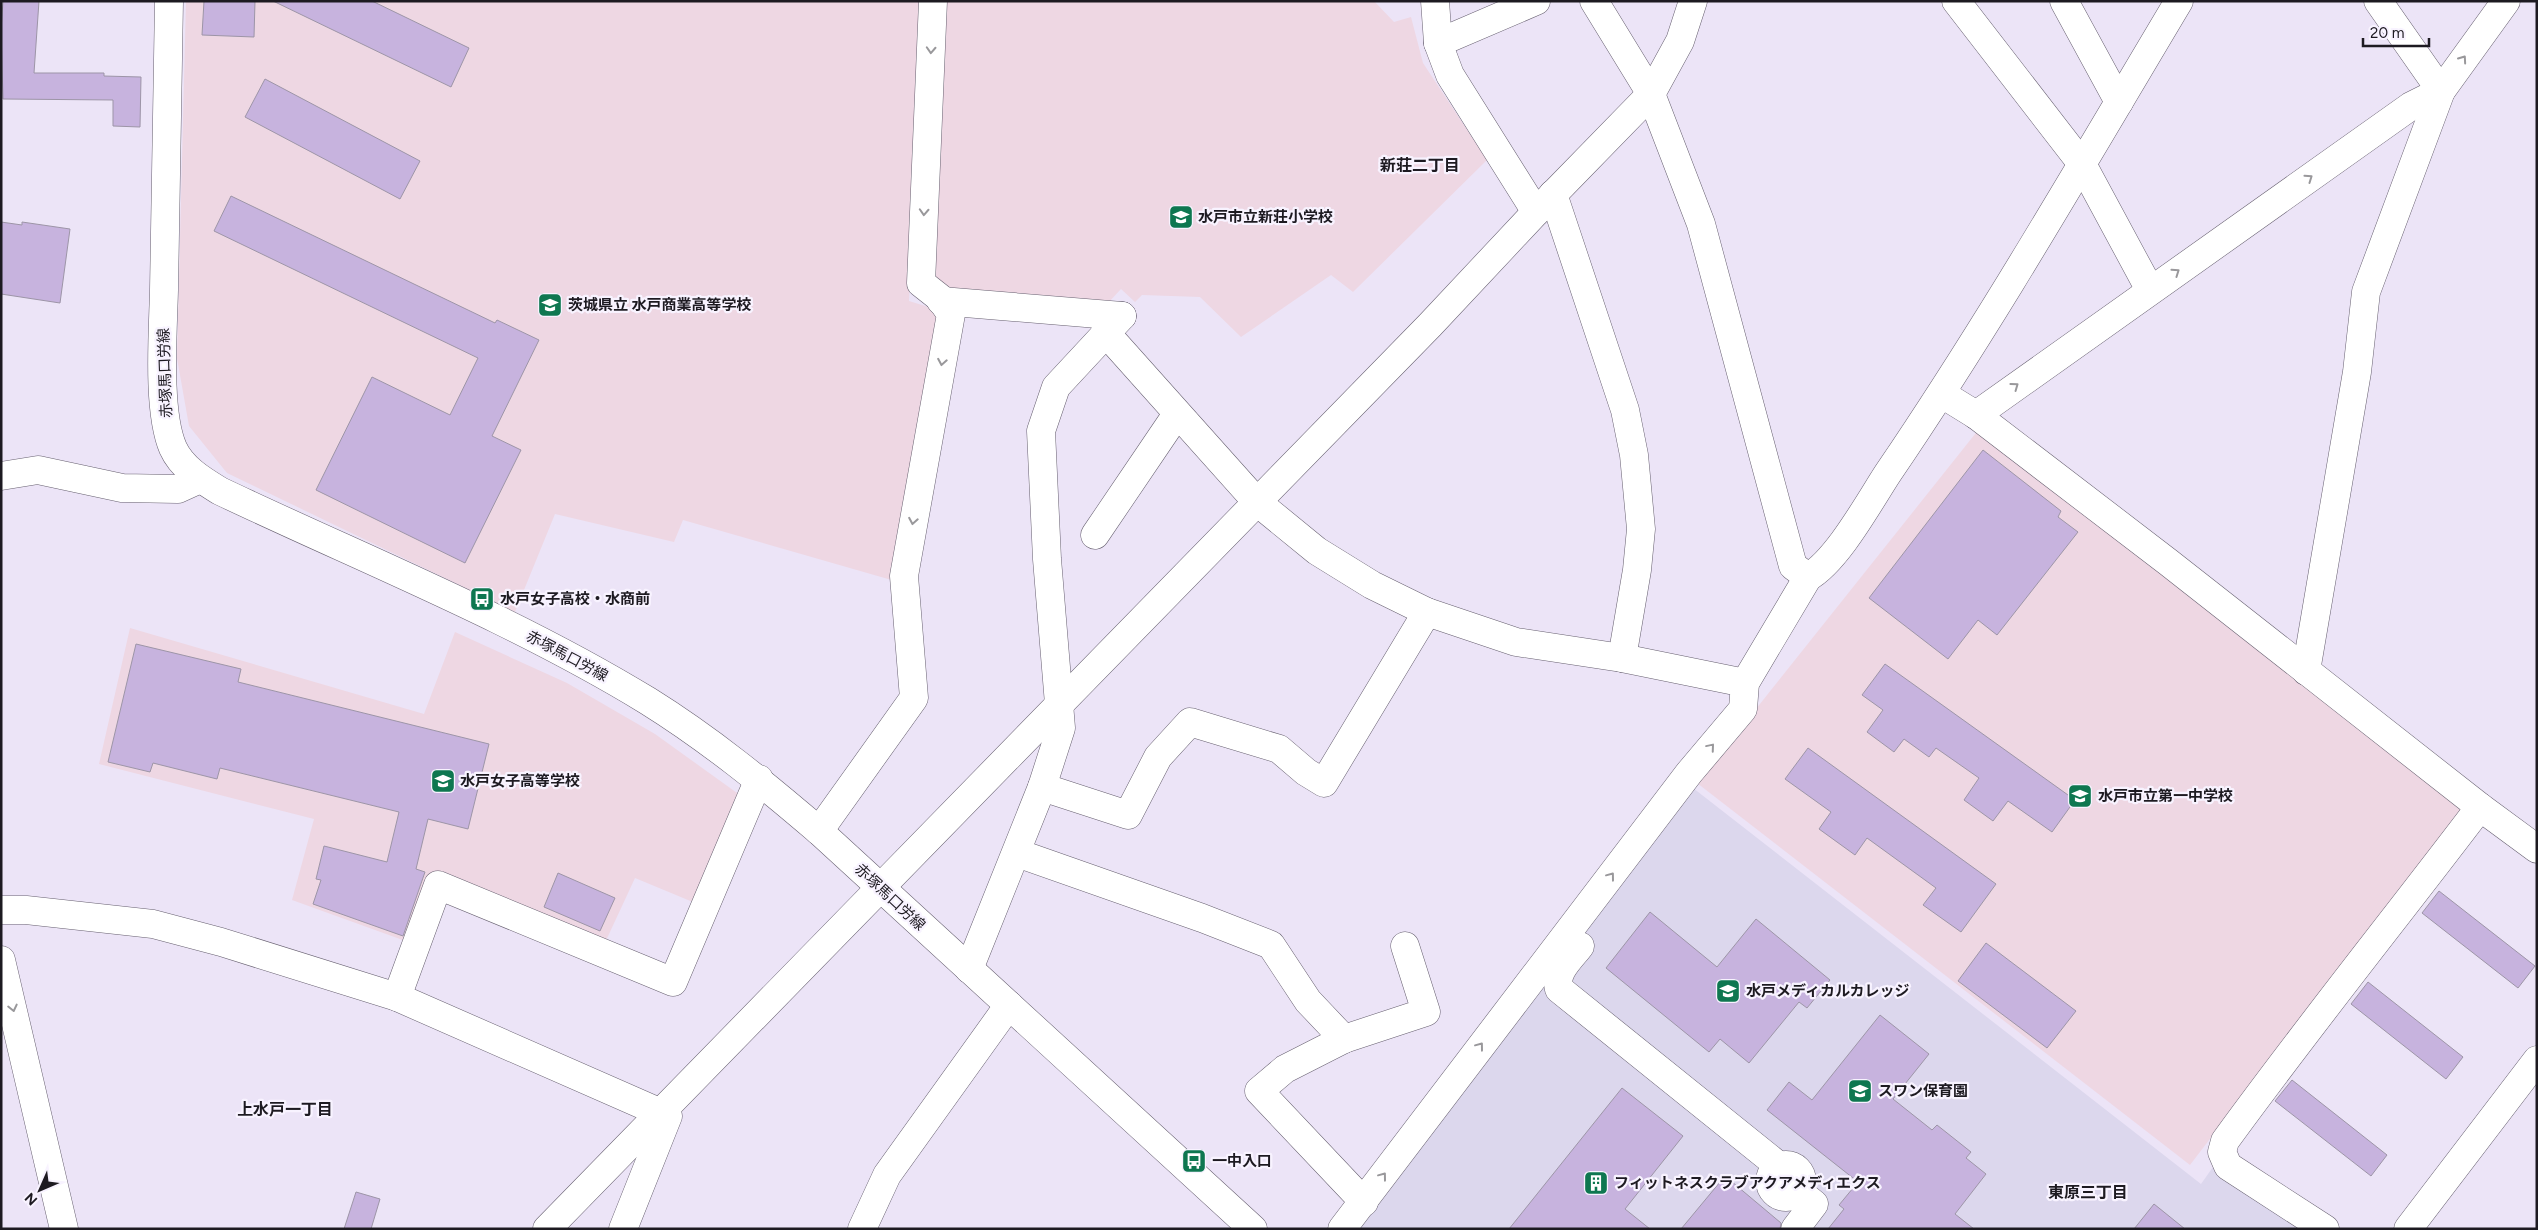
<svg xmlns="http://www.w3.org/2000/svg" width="2538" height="1230" viewBox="0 0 2538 1230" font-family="Figtree,'Noto Sans JP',sans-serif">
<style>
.commercial{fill:#dcd7ed}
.education{fill:#eed7e3}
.building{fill:#c7b3de;stroke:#9d95a7}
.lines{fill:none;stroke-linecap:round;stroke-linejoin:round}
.minor-casing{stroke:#676070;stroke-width:29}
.major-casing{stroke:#676070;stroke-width:29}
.minor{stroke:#fff;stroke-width:28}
.major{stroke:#fff;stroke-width:28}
.oneway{stroke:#99989b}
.labels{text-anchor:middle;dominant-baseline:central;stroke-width:4.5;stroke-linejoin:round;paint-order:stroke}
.poi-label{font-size:15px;font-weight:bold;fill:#1d1a21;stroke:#f8f3ff;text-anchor:start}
.street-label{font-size:15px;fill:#1d1a21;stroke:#f8f3ff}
.neighbourhood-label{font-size:16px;font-weight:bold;fill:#1d1a21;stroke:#f8f3ff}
</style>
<rect width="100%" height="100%" fill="#ece4f7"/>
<!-- commercial -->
<path class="commercial" d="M1693,788L2201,1184L2213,1167L2308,1229H1356Z"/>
<!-- education -->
<g class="education">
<path d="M186,1H925L909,301L935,309L944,322L895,581L683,520L674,542L555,514L515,612L227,473L189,426L177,358Z"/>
<path d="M947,1H1374L1394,22L1411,17L1423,63L1487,160L1353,292L1331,275L1241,337L1200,297L1142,295L1135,302L1121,289L1108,303L942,290L929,278Z"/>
<path d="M1979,429L2462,809L2190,1165L1697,783Z"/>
<path d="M130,628L424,714L455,632L567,683L655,734L744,798L700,905L635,878L603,947L435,876L411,943L292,900L314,819L99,764Z"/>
</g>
<!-- building -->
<g class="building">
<path d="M3,1H39L34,73H104V76L141,77L140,127L113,126V100L3,99L1,30Z"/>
<path d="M204,1H255L254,37L202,35Z"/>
<path d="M273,1H372L469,48L451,87Z"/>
<path d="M265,79L420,161L400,199L245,117Z"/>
<path d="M231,196L495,323L497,320L539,340L492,436L521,450L465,563L316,490L372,377L450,415L478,358L214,231Z"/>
<path d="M1,222L22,225V222L70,229L60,303L1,294Z"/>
<path d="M1983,450L2061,511L2058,517L2078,532L1997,635L1978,620L1948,659L1869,598Z"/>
<path d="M136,644L241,669L238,682L489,744L468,829L428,819L416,869L425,872L403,936L313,904L321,880L316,879L324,846L387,862L399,812L220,768L217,779L153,763L150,772L108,762Z"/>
<path d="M1885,664L2075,800L2052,832L2008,801L1993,821L1964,800L1979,778L1936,748L1929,757L1904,739L1894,752L1867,732L1883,710L1862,695Z"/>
<path d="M1808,748L1996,884L1961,932L1923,905L1936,888L1867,838L1855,855L1819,829L1831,812L1785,779Z"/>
<path d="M558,873L615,898L600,931L544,907Z"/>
<path d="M2439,891L2535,966L2518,988L2422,913Z"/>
<path d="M1650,912L1717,967L1756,919L1830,980L1807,1008L1799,1002L1749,1063L1720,1039L1709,1052L1606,968Z"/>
<path d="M1986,943L2076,1011L2047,1048L1958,981Z"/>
<path d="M2368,982L2463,1057L2446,1079L2351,1004Z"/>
<path d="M1880,1015L1929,1054L1893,1099L1932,1130L1937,1125L1971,1152L1966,1158L1986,1174L1955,1214L1974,1229H1828L1844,1209L1839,1205L1858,1182L1767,1110L1789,1082L1812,1100Z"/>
<path d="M2292,1080L2387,1155L2371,1176L2275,1101Z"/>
<path d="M1622,1088L1683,1136L1625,1209L1650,1229H1509Z"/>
<path d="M1725,1176L1781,1223L1780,1229H1681Z"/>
<path d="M356,1192L380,1199L371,1229H344Z"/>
<path d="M2154,1204L2185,1229H2134Z"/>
</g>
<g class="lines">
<defs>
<g id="minor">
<path d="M1435,1L1438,43L1450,75L1536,212"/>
<path d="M1594,1L1651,94L1701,224L1793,566L1808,577"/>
<path d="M1956,1L2082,164L2150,290"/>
<path d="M2064,1L2119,102"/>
<path d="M1438,43L1536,1"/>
<path d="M1553,194L1625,410L1634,455L1641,529L1637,570L1622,658"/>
<path d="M941,301L1122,316"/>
<path d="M1105,332L1257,502L1317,551L1372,585L1427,612L1516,642L1622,658L1745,683"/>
<path d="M1942,394L1976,415L2168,562L2480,807L2537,849"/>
<path d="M1976,415L2411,106L2441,91L2506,1"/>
<path d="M1,476L38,470L122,488L178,489L200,479"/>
<path d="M1095,535L1177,414"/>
<path d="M2306,671L2357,372L2366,292L2441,91L2378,1"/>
<path d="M1042,787L1128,815L1158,757L1190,722L1279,749L1306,772L1324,783L1427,612"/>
<path d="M819,831L914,698L904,576L951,314L940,298L921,283L933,1"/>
<path d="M1017,853L1202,918L1271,945L1308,1001L1344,1039"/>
<path d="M1,910H26L153,924L221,942L397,997L668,1116L623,1229"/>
<path d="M1580,946C1571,958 1554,972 1559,989L1779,1166"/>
<path d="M1,960L64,1229"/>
<path d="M969,969L1042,787L1061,728L1047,559L1041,431L1056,387L1122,316"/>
<path d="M397,997L438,885L673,982L759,779"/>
<circle cx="1786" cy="1181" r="16"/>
<path d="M1364,1202L1259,1091L1285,1069L1344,1039L1426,1012L1405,946"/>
<path d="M547,1229L1430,325L1536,212L1651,94L1680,41L1693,1"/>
<path d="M862,1229L887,1175L1009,1005"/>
<path d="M1342,1229L1689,773L1743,709L1745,683L1808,577C1837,561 1869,502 1888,473C1992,320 2084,160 2179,1"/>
<path d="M1795,1229L1814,1204L1799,1192"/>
<path d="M2325,1229L2228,1166L2222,1152L2225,1141C2307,1028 2395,919 2480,807"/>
<path d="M2408,1229L2537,1060"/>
</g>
<path id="major" d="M169,1C167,97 166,194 164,290C163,332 157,411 173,448C182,468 202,480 220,491C363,559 512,618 648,701C709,739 764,784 819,831L1253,1229"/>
</defs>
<!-- minor casing -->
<use href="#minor" class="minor-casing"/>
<!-- major casing -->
<use href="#major" class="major-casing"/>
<!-- minor -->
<use href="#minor" class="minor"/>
<!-- major -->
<use href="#major" class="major"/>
</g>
<!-- one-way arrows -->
<defs><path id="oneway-chevron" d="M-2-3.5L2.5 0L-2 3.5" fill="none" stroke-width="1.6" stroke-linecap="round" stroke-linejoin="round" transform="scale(1.25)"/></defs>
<g class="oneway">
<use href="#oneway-chevron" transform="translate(931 50) rotate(93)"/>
<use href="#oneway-chevron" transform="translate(2463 59) rotate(-55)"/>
<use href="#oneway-chevron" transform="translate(2309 178) rotate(-35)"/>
<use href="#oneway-chevron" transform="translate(924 212) rotate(93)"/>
<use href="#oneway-chevron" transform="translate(2176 272) rotate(-35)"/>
<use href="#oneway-chevron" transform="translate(942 362) rotate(100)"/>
<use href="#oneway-chevron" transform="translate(2015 386) rotate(-36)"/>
<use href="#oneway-chevron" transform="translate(913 521) rotate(100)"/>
<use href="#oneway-chevron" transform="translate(1711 747) rotate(-50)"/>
<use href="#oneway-chevron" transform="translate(1611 876) rotate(-53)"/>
<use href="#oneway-chevron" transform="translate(13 1008) rotate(77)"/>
<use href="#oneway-chevron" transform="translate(1480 1046) rotate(-53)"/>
<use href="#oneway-chevron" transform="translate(1383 1176) rotate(-53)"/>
</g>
<!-- icons -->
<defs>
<symbol id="school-square" viewBox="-11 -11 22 22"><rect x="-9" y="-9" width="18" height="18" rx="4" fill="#0e7750" stroke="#f8f3ff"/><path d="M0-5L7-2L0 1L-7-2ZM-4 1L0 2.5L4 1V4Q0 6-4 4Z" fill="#fff"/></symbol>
<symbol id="bus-square" viewBox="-11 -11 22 22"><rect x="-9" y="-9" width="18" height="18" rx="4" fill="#0e7750" stroke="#f8f3ff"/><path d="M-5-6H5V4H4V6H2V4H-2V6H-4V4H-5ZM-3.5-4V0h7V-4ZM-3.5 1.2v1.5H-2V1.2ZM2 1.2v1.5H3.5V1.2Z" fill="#fff"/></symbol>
<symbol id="building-square" viewBox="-11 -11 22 22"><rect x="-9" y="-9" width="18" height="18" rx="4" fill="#0e7750" stroke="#f8f3ff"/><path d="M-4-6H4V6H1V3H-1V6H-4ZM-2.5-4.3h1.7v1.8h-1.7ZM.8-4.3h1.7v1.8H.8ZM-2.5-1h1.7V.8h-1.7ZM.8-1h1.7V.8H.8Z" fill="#fff"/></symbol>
</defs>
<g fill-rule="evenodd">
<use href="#school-square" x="1167" y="203" width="28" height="28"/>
<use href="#school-square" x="536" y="291" width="28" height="28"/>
<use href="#bus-square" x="468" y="585" width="28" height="28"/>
<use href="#school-square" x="429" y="767" width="28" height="28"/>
<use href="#school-square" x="2066" y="782" width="28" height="28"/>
<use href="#school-square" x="1714" y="977" width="28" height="28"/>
<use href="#school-square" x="1846" y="1077" width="28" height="28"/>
<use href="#bus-square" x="1180" y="1147" width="28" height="28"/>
<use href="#building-square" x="1582" y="1169" width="28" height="28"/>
</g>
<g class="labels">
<!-- poi labels -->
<g class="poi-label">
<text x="1198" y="217">水戸市立新荘小学校</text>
<text x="568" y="305">茨城県立 水戸商業高等学校</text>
<text x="500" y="599">水戸女子高校・水商前</text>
<text x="460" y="781">水戸女子高等学校</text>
<text x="2098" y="796">水戸市立第一中学校</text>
<text x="1746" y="991">水戸メディカルカレッジ</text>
<text x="1878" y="1091">スワン保育園</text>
<text x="1212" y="1161">一中入口</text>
<text x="1614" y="1183">フィットネスクラブアクアメディエクス</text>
</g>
<!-- street labels -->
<g class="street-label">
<text transform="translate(165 373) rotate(-92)">赤塚馬口労線</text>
<text transform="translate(567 656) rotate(28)">赤塚馬口労線</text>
<text transform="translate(890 897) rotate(43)">赤塚馬口労線</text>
</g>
<!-- neighbourhood labels -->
<g class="neighbourhood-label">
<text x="1420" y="165">新荘二丁目</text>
<text x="285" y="1109">上水戸一丁目</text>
<text x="2088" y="1192">東原三丁目</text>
</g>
</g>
<!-- border -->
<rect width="2538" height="1230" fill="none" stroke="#1d1a21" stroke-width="5"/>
<!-- north arrow -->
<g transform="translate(40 1190) rotate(225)" stroke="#f8f3ff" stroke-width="4" paint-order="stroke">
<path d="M0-4L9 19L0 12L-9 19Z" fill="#1d1a21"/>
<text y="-8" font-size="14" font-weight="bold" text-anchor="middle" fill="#1d1a21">N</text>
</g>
<!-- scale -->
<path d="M2363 38v8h66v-8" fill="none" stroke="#1d1a21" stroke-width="2.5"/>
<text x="2370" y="38" font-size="15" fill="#1d1a21" stroke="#f8f3ff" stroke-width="4" paint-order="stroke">20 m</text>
</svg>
